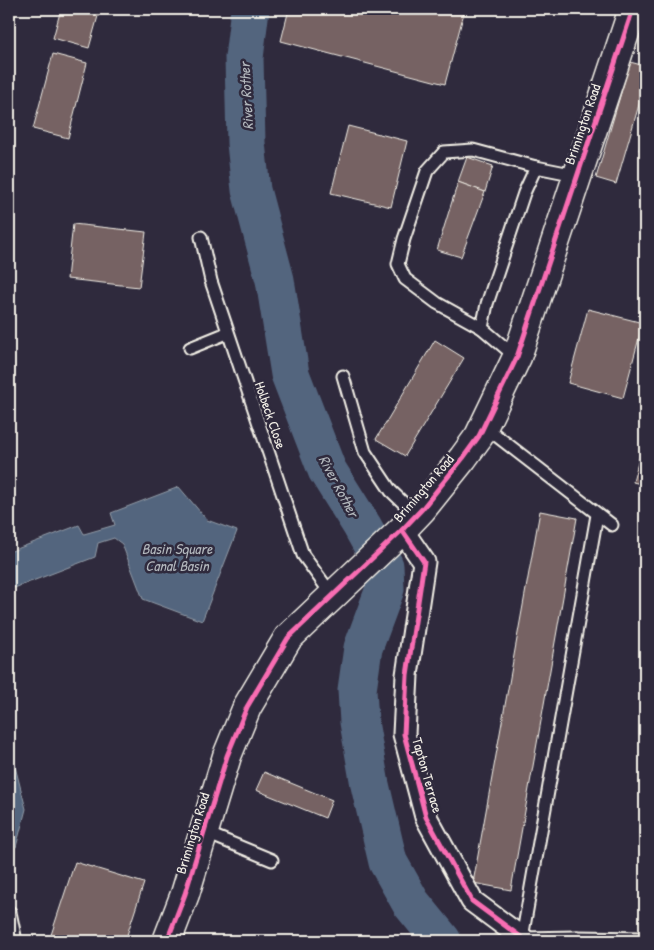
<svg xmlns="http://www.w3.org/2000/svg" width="654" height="950" viewBox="0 0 654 950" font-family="'Patrick Hand',sans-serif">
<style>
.water{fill:#53657e;stroke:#939da8}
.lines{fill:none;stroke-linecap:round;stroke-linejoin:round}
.river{stroke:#53657e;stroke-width:39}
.building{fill:#766263;stroke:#f4f1e8}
.lane-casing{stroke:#f4f1e8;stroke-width:15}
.street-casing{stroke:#f4f1e8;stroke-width:25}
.secondary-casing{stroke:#f4f1e8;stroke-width:31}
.lane{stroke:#2f2a3d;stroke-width:11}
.street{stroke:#2f2a3d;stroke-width:21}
.secondary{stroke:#2f2a3d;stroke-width:28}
.cycleway-casing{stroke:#2f2a3d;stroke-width:8}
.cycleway{stroke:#f96db3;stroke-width:5}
.labels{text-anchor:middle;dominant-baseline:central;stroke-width:5;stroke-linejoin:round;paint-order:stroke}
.street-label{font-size:14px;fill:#f4f1e8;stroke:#2f2a3d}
.water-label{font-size:15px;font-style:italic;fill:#b4b9be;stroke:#2f2a3d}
</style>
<rect width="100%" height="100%" fill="#2f2a3d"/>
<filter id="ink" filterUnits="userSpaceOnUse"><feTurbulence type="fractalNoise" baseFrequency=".02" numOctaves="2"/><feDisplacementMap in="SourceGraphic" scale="10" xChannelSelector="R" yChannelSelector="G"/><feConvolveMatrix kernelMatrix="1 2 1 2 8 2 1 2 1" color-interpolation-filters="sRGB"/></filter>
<g filter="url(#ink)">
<!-- water -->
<g class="water">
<path d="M179,487L207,520L237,531L202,621L143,599L122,544L114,538L98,543L95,557L9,590V552L79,525L84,534L115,525L111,513Z"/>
<path d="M9,717L12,755L26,809L16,847L9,852Z"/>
</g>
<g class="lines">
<!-- river -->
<path class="river" d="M250,9L244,58L246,143L251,190L275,280L290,374L327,470L362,526L384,566L385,589L363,648L357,690L359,722L370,785L388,862L411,903L442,941"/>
</g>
<!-- building -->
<g class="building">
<path d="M61,9H100L89,48L53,38Z"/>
<path d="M289,9H465L445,84L281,41Z"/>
<path d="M53,54L87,63L68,138L33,129Z"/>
<path d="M630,62L645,66V84L616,184L596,178Z"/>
<path d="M348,126L407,141L391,207L331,193Z"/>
<path d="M645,132V153L639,150Z"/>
<path d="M467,157L493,166L485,192L458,182Z"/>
<path d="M458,182L485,192L461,257L437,250Z"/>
<path d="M73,224L146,232L139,287L67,279Z"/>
<path d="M588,309L643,323L623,398L568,383Z"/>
<path d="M435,340L464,358L405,456L376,439Z"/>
<path d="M645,435V485L633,482Z"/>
<path d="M540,511L577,518L511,890L473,883Z"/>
<path d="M264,772L332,800L325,818L256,790Z"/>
<path d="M75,862L144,883L125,941H49Z"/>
</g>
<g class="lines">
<defs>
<g id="lane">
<path d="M201,237L211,281L303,555L332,595"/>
<path d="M482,328L437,303L405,279L398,264L404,239L427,171L444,152L473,150L536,167"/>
<path d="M190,348L227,333"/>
<path d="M516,357L482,328L487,304L524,193L536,167L576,175"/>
<path d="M343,376L365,452L391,491L416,515"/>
<path d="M484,426L612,525"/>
<path d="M204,832L272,860"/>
<path d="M10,912L16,941"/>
<path d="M577,937L645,938"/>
<path d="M577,941V937L522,938L597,515"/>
</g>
<path id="street" d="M402,530L424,562L407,675L404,734L426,817L472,901L522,938"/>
<path id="secondary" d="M167,941L185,894L227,756L247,707L288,638L402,530L422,509L463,458L479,436L517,357L633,9"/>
</defs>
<!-- lane casing -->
<use href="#lane" class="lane-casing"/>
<!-- street casing -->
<use href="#street" class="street-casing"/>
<!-- secondary casing -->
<use href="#secondary" class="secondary-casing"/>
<!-- lane -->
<use href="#lane" class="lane"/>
<!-- street -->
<use href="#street" class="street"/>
<!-- secondary -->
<use href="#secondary" class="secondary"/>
<defs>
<g id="cycleway">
<path d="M402,530L424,562L407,675L404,734L426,817L472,901L522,938"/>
<path d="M167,941L185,894L227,756L247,707L288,638L402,530L422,509L463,458L479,436L517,357L633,9"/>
</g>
</defs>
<!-- cycleway casing -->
<use href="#cycleway" class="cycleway-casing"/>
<!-- cycleway -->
<use href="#cycleway" class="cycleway"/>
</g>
</g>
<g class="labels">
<!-- street labels -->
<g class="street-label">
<text transform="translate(582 124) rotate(-71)">Brimington Road</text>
<text transform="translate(271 415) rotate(71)">Holbeck Close</text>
<text transform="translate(423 488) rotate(-49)">Brimington Road</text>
<text transform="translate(428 775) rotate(74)">Tapton Terrace</text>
<text transform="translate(192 833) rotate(-73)">Brimington Road</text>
</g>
<!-- water labels -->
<g class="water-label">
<text transform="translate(246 96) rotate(-93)">River Rother</text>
<text transform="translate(339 486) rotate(62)">River Rother</text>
<text x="177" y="548">Basin Square<tspan x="177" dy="17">Canal Basin</tspan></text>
</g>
</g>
<!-- margin -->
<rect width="654" height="950" fill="none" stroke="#2f2a3d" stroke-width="30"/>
<rect x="15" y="15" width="624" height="920" fill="none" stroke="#f4f1e8" stroke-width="2" filter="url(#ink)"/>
</svg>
